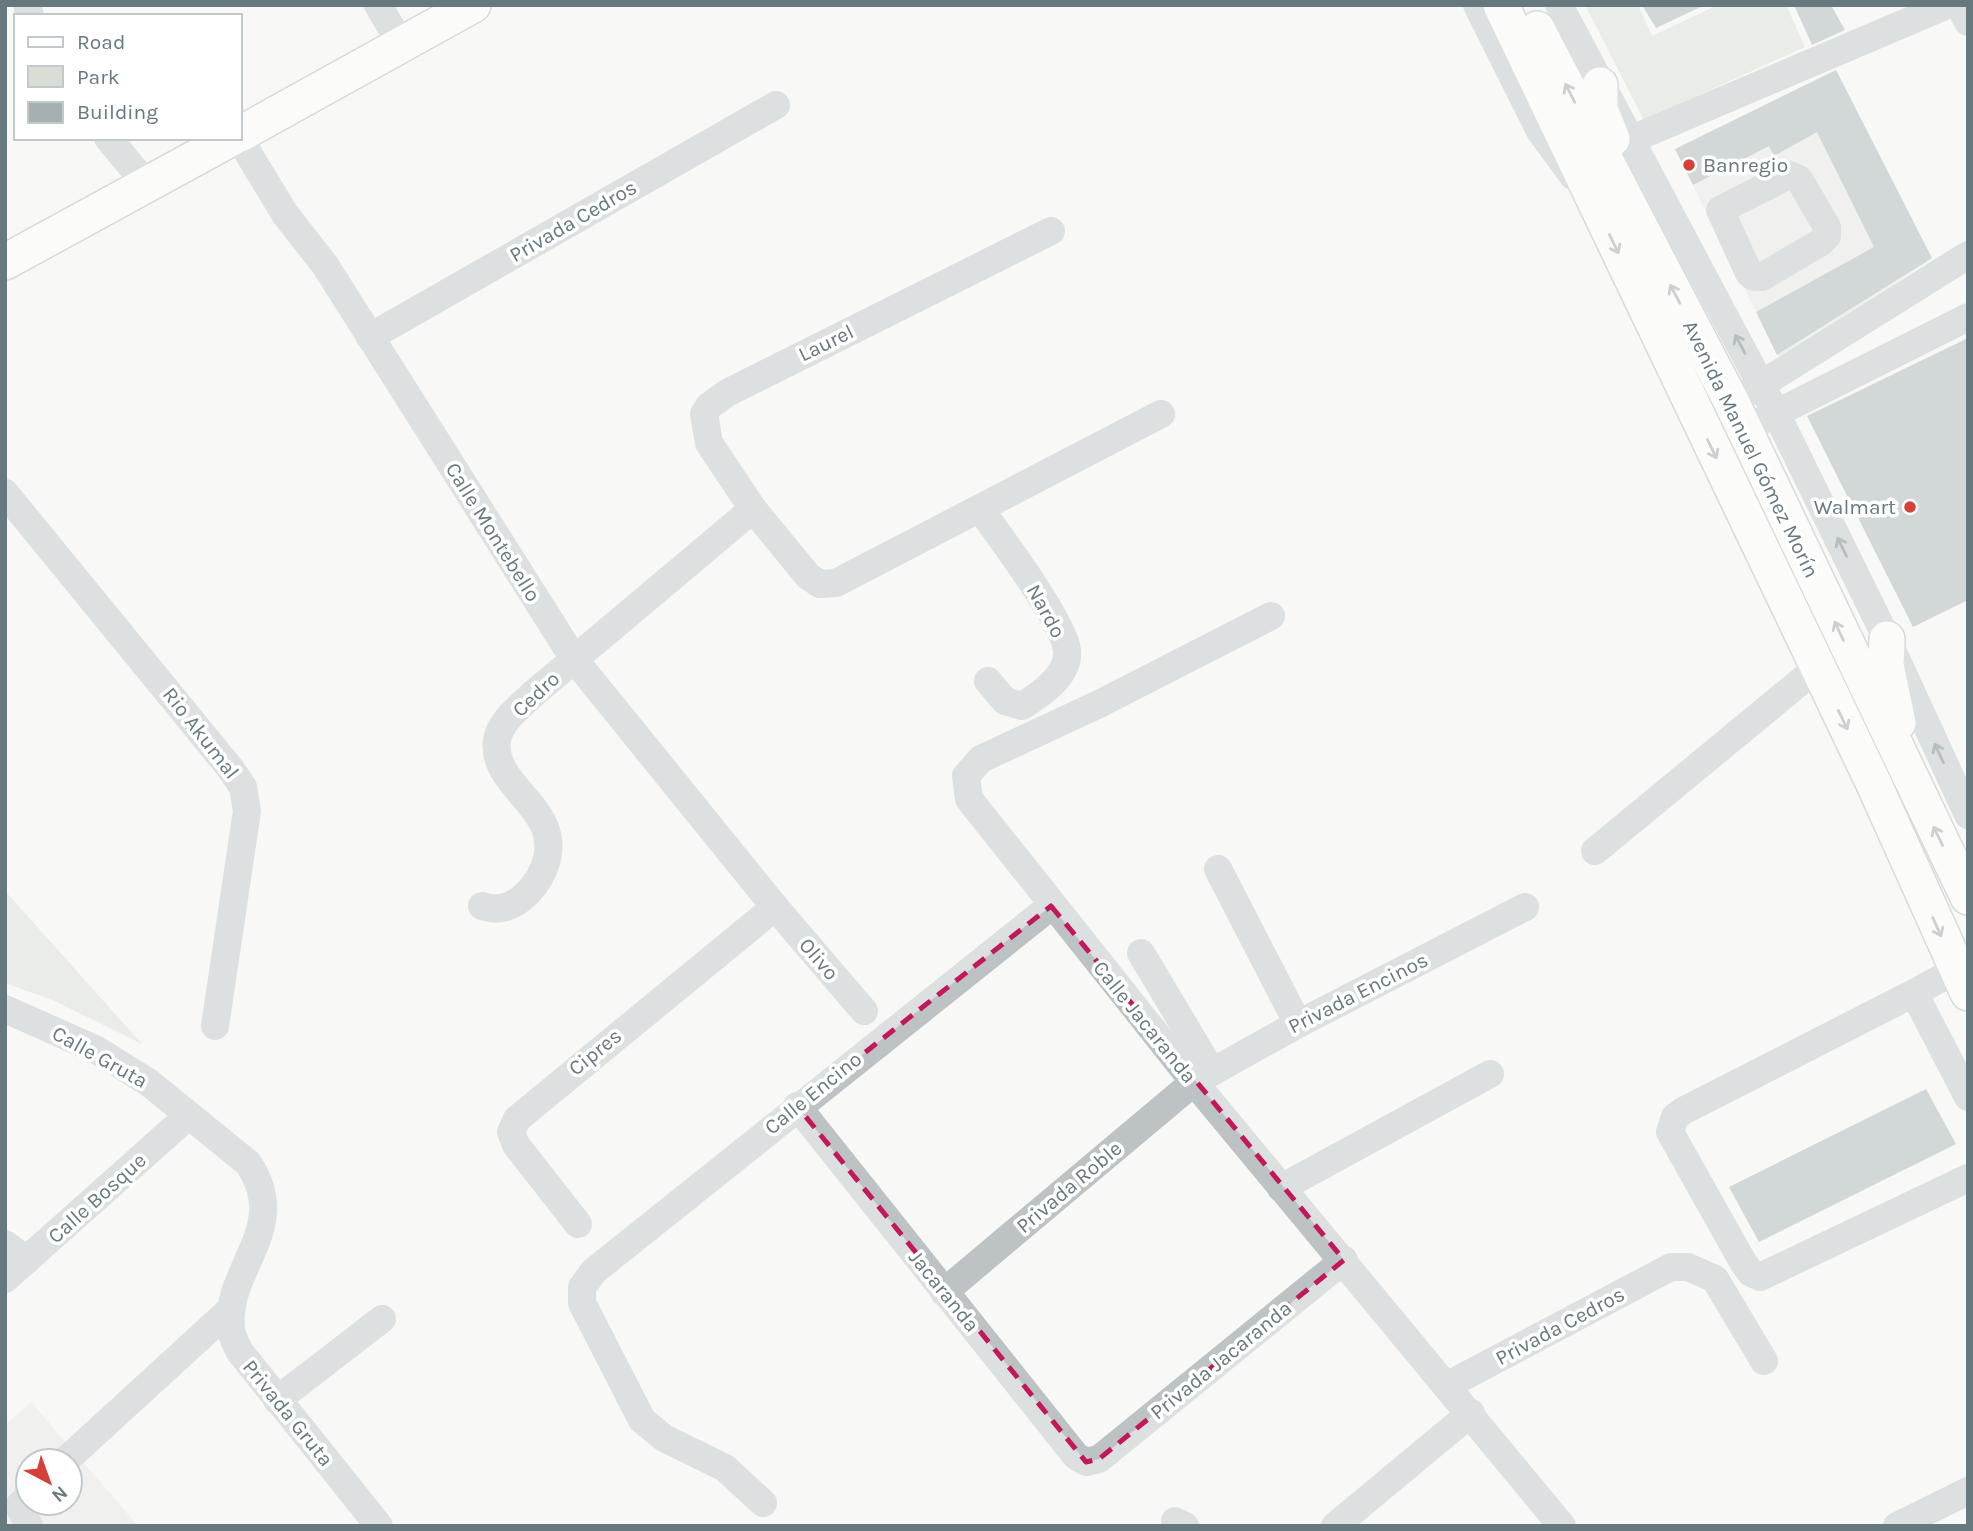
<svg xmlns="http://www.w3.org/2000/svg" width="1973" height="1531" viewBox="0 0 1973 1531" font-family="Karla,sans-serif">
<style>
.built{fill:#e6e8e6;fill-rule:evenodd}
.green{fill:#d9ddd5}
.building{fill:#a5b0b2}
.lines{fill:none;stroke-linecap:round;stroke-linejoin:round}
.major-casing{stroke:#b1b8ba;stroke-width:38}
.minor{stroke:#bdc3c5;stroke-width:28}
.major{stroke:#fff;stroke-width:35}
.oneway{stroke:#94a1a5}
.oneway2{stroke:#66797e}
.marked{fill:none;stroke:#c2185b;stroke-width:5;stroke-dasharray:14 9;stroke-linejoin:round}
.poi-dot{fill:#d54039;stroke:#fff;stroke-width:2.5}
.labels{text-anchor:middle;dominant-baseline:central;stroke-width:7;stroke-linejoin:round;paint-order:stroke}
.poi-label{font-size:21px;fill:#66797e;stroke:#fff;text-anchor:start}
.street-label{font-size:21px;fill:#66797e;stroke:#fff}
</style>
<rect width="100%" height="100%" fill="#f8f8f6"/>
<!-- built -->
<g class="built">
<path d="M1836,70L1932,259L1780,360L1675,149Z"/>
<path d="M31,1402L138,1526H5V1425ZM28,1461H70V1503H28Z"/>
</g>
<!-- green -->
<g class="green">
<path d="M1585,5H1638L1652,36L1718,5H1786L1805,47L1644,120Z"/>
<path d="M5,891L142,1044L55,1001L5,983Z"/>
</g>
<!-- building -->
<g class="building">
<path d="M1642,5H1705L1656,28Z"/>
<path d="M1794,5H1831L1845,30L1812,45Z"/>
<path d="M1836,70L1932,258L1777,355L1756,312L1874,247L1817,132L1774,156L1769,146L1693,185L1675,149Z"/>
<path d="M1968,338V600L1913,627L1807,416Z"/>
<path d="M1926,1089L1956,1144L1759,1242L1729,1187Z"/>
</g>
<g class="lines">
<defs>
<g id="major">
<path d="M1501,5L1873,782L1968,993"/>
<path d="M1537,29L1731,401L1968,897"/>
<path d="M1600,85V109L1612,139"/>
<path d="M240,134L473,5"/>
<path d="M5,262L232,138"/>
<path d="M1887,639L1886,665L1898,723"/>
</g>
</defs>
<!-- major casing -->
<use href="#major" class="major-casing"/>
<!-- minor -->
<g class="minor">
<path d="M27,5L30,16"/>
<path d="M378,5L401,44"/>
<path d="M1477,5L1540,131L1573,176"/>
<path d="M1559,5L1777,415L1887,639L1968,815"/>
<path d="M1959,5L1968,22"/>
<path d="M108,138L147,185"/>
<path d="M239,138L285,214L325,265L574,659L775,907L864,1011"/>
<path d="M1630,140L1947,5"/>
<path d="M1789,175L1799,179L1827,227V236L1821,242L1762,277H1754L1749,273L1720,210Z"/>
<path d="M1051,231L727,393L709,406L704,414L709,443L753,509L808,576L820,584L836,583L1161,414"/>
<path d="M370,337L776,105"/>
<path d="M1746,394L1968,255"/>
<path d="M1759,422L1968,317"/>
<path d="M5,493L230,768L243,787L247,811L215,1026"/>
<path d="M980,509C999,535 1064,622 1067,650C1070,675 1040,695 1022,706L1005,701L988,681"/>
<path d="M1271,616L1099,704L981,759L966,776L969,799L1194,1082L1562,1526"/>
<path d="M1595,851L1817,668"/>
<path d="M1218,869L1298,1024"/>
<path d="M482,906C497,911 510,908 522,898C532,890 539,880 544,868C568,809 490,789 497,740C500,721 521,706 533,694L753,509"/>
<path d="M1141,953L1212,1072"/>
<path d="M1914,993L1956,970"/>
<path d="M5,1009L95,1049L148,1082L248,1163C292,1228 226,1266 231,1327C231,1335 236,1344 240,1352L379,1526"/>
<path d="M1968,1097L1914,993L1683,1111L1675,1117L1670,1132L1743,1262L1751,1273L1760,1277L1968,1178"/>
<path d="M797,1106L1076,1456L1086,1462L1099,1459L1344,1260"/>
<path d="M1281,1188L1490,1074"/>
<path d="M578,1224L516,1145L511,1132L517,1119L775,907"/>
<path d="M5,1244L27,1260"/>
<path d="M5,1279L188,1116"/>
<path d="M944,1292L1194,1082L1298,1024L1525,907"/>
<path d="M1448,1385L1671,1267H1688L1715,1279L1764,1361"/>
<path d="M277,1400L382,1319"/>
<path d="M65,1461L231,1309"/>
<path d="M28,1497L19,1506L29,1526"/>
<path d="M763,1503L725,1468L664,1438L642,1420L582,1303V1287L594,1271L1051,906"/>
<path d="M1175,1521L1185,1526"/>
<path d="M1335,1526L1471,1413"/>
<path d="M1897,1526L1968,1491"/>
</g>
<!-- major -->
<use href="#major" class="major"/>
</g>
<!-- one-way arrows -->
<defs><path id="oneway-shaft" d="M-6 0H5M1.5-3L5.5 0L1.5 3" fill="none" stroke-width="1.6" stroke-linecap="round" stroke-linejoin="round" transform="scale(1.75)"/></defs>
<g class="oneway">
<use href="#oneway-shaft" transform="translate(1570 93) rotate(-117)"/>
<use href="#oneway-shaft" transform="translate(1614 244) rotate(64)"/>
<use href="#oneway-shaft" transform="translate(1675 294) rotate(-118)"/>
<use href="#oneway-shaft" transform="translate(1712 449) rotate(64)"/>
<use href="#oneway-shaft" transform="translate(1839 631) rotate(-115)"/>
<use href="#oneway-shaft" transform="translate(1843 720) rotate(64)"/>
<use href="#oneway-shaft" transform="translate(1938 836) rotate(-116)"/>
<use href="#oneway-shaft" transform="translate(1937 927) rotate(66)"/>
</g>
<g class="oneway2">
<use href="#oneway-shaft" transform="translate(1740 344) rotate(-118)"/>
<use href="#oneway-shaft" transform="translate(1842 547) rotate(-116)"/>
<use href="#oneway-shaft" transform="translate(1939 753) rotate(-115)"/>
</g>
<!-- marked area -->
<path d="M0 0H1973V1531H0ZM1051,906L1344,1260L1099,1459L1086,1462L797,1106Z" fill="#f8f8f6" fill-opacity=".55" fill-rule="evenodd"/>
<path class="marked" d="M1051,906L1344,1260L1099,1459L1086,1462L797,1106Z"/>
<!-- markers -->
<g class="poi-dot">
<circle cx="1689" cy="165" r="7"/>
<circle cx="1910" cy="507" r="7"/>
</g>
<g class="labels">
<!-- poi labels -->
<g class="poi-label">
<text x="1703" y="165">Banregio</text>
<text x="1896" y="507" text-anchor="end">Walmart</text>
</g>
<!-- street labels -->
<g class="street-label">
<text transform="translate(573 221) rotate(-30)">Privada Cedros</text>
<text transform="translate(826 343) rotate(-26)">Laurel</text>
<text transform="translate(1751 449) rotate(64)">Avenida Manuel Gómez Morín</text>
<text transform="translate(493 532) rotate(58)">Calle Montebello</text>
<text transform="translate(1046 611) rotate(61)">Nardo</text>
<text transform="translate(536 694) rotate(-43)">Cedro</text>
<text transform="translate(201 733) rotate(52)">Rio Akumal</text>
<text transform="translate(819 959) rotate(49)">Olivo</text>
<text transform="translate(1358 993) rotate(-27)">Privada Encinos</text>
<text transform="translate(1145 1022) rotate(51)">Calle Jacaranda</text>
<text transform="translate(595 1052) rotate(-39)">Cipres</text>
<text transform="translate(100 1057) rotate(29)">Calle Gruta</text>
<text transform="translate(813 1093) rotate(-39)">Calle Encino</text>
<text transform="translate(1069 1187) rotate(-40)">Privada Roble</text>
<text transform="translate(97 1198) rotate(-42)">Calle Bosque</text>
<text transform="translate(944 1291) rotate(51)">Jacaranda</text>
<text transform="translate(1560 1326) rotate(-28)">Privada Cedros</text>
<text transform="translate(1221 1360) rotate(-39)">Privada Jacaranda</text>
<text transform="translate(288 1413) rotate(51)">Privada Gruta</text>
</g>
</g>
<!-- border -->
<rect width="1973" height="1531" fill="none" stroke="#66797e" stroke-width="14"/>
<!-- legend -->
<rect x="14" y="14" width="228" height="126" fill="#ffffff" stroke="#c2c9cb" stroke-width="2"/>
<rect x="28" y="37" width="35" height="10" fill="#ffffff" stroke="#c2c9cb" stroke-width="2"/>
<text x="77" y="49" font-size="21" fill="#66797e">Road</text>
<rect x="28" y="66" width="35" height="21" fill="#d9ddd5" stroke="#c2c9cb" stroke-width="2"/>
<text x="77" y="84" font-size="21" fill="#66797e">Park</text>
<rect x="28" y="102" width="35" height="21" fill="#a5b0b2" stroke="#c2c9cb" stroke-width="2"/>
<text x="77" y="119" font-size="21" fill="#66797e">Building</text>
<!-- north arrow -->
<g transform="translate(49 1482) rotate(139)"><circle r="33" fill="#ffffff" stroke="#c2c9cb" stroke-width="2"/>
<path d="M0-5L12 26L0 18L-12 26Z" fill="#d54039"/>
<text y="-10" font-size="19" font-weight="bold" text-anchor="middle" fill="#66797e">N</text>
</g>
</svg>
